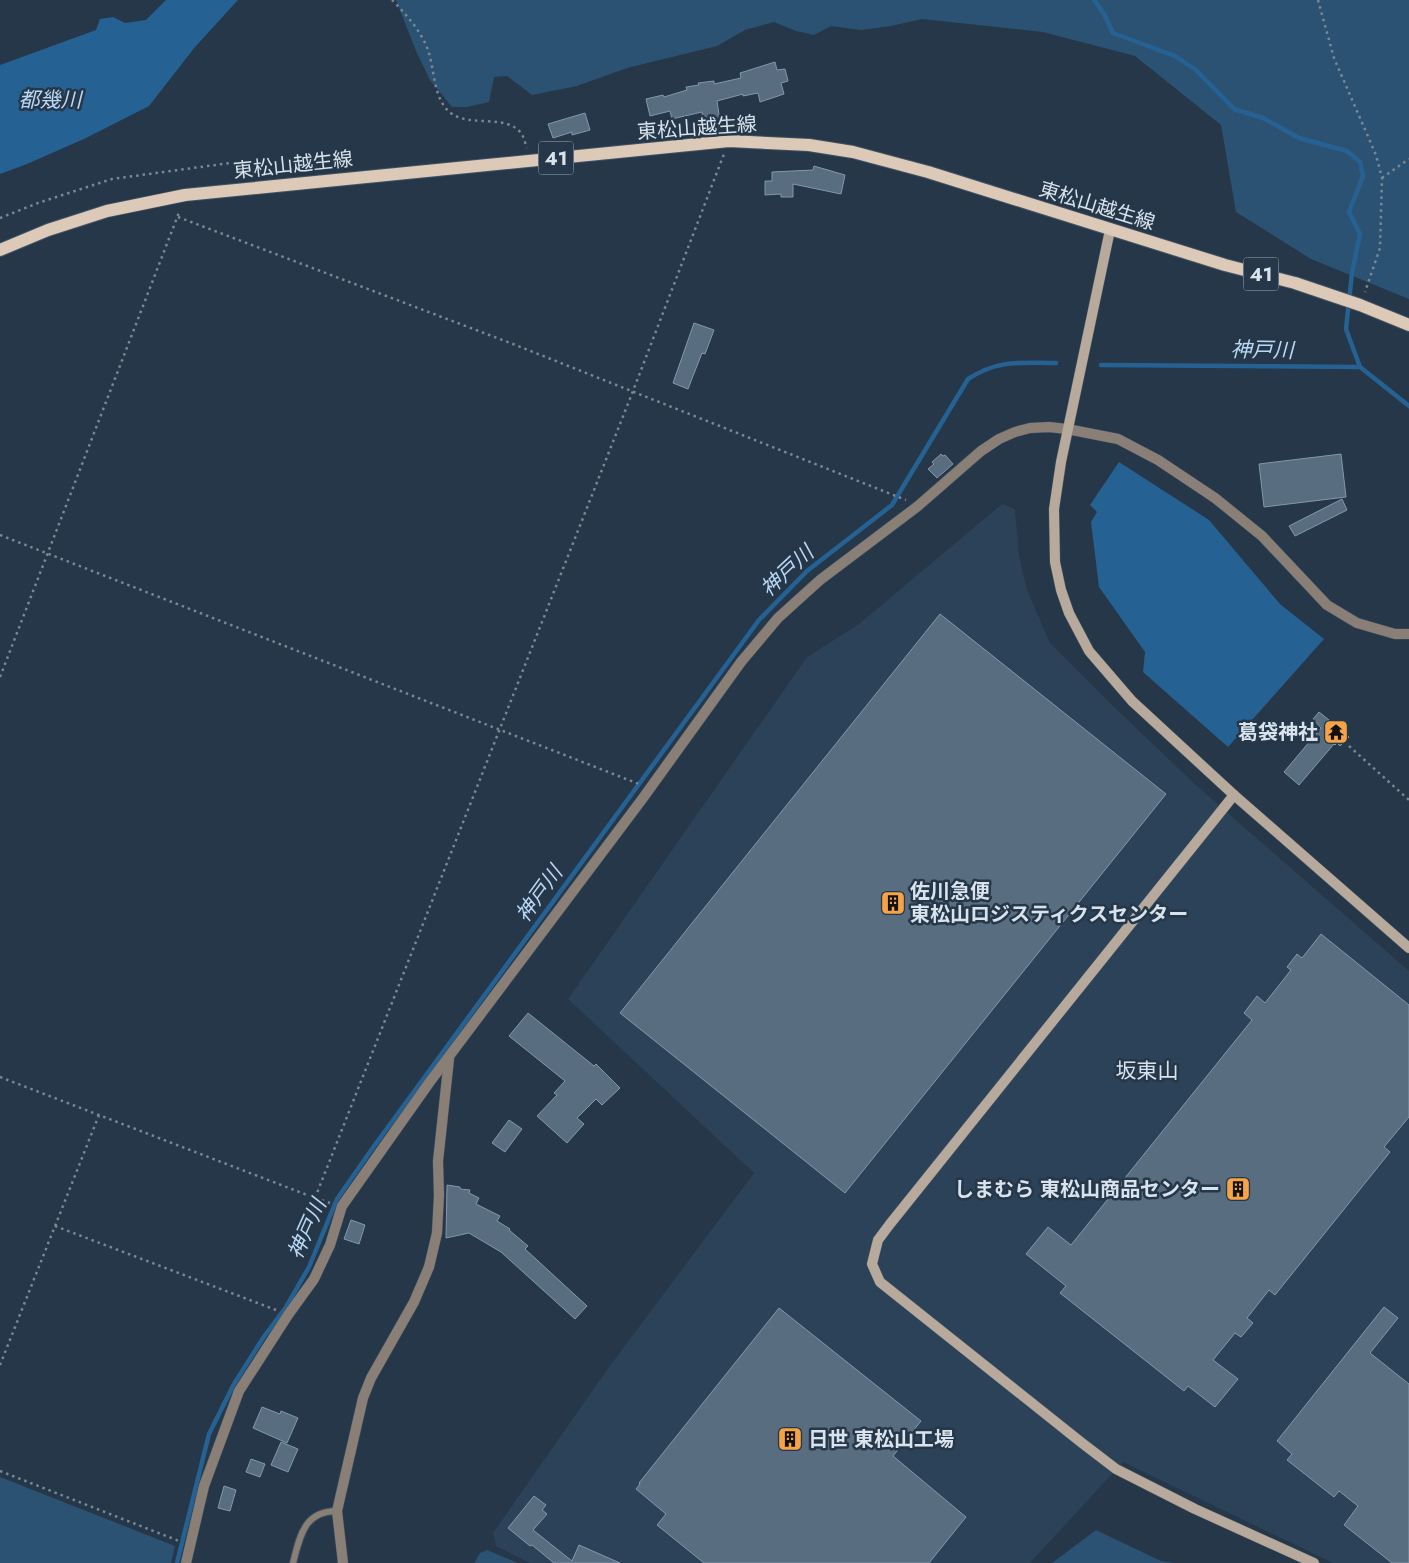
<svg xmlns="http://www.w3.org/2000/svg" width="1409" height="1563" viewBox="0 0 1409 1563" font-family="Jost,'Noto Sans JP',sans-serif">
<style>
.built{fill:#2b4258}
.green{fill:#2c5273}
.water{fill:#256293}
.lines{fill:none;stroke-linecap:round;stroke-linejoin:round}
.stream{stroke:#256293;stroke-width:4.5}
.building{fill:#596d80;stroke:#8398ac}
.lane-casing{stroke:#425363;stroke-width:8}
.street-casing{stroke:#425363;stroke-width:11}
.secondary-casing{stroke:#425363;stroke-width:11}
.primary-casing{stroke:#425363;stroke-width:14}
.path{stroke:#798896;stroke-width:2.5;stroke-dasharray:2.5 4;stroke-linecap:butt}
.lane{stroke:#897f77;stroke-width:6}
.street{stroke:#897f77;stroke-width:10}
.secondary{stroke:#b7a99b;stroke-width:10}
.primary{stroke:#dcc9b7;stroke-width:12}
.labels{text-anchor:middle;dominant-baseline:central;stroke-width:5;stroke-linejoin:round;paint-order:stroke}
.shield{fill:#253748;stroke:#a2afbc;stroke-width:1}
.shield-label{font-size:19px;font-weight:bold;fill:#d8e3ee}
.street-label{font-size:20px;fill:#d8e3ee;stroke:#253748}
.poi-label{font-size:20px;font-weight:bold;fill:#d8e3ee;stroke:#253748;text-anchor:end}
.water-label{font-size:21px;font-style:italic;fill:#b9d8f6;stroke:#253748}
.neighbourhood-label{font-size:21px;fill:#d8e3ee;stroke:#253748}
</style>
<rect width="100%" height="100%" fill="#253748"/>
<!-- built -->
<path class="built" d="M1002,504L1015,509L1019,556L1027,590L1050,643L1111,704L1198,787L1409,971V1563H1333L1123,1462L1030,1563H530L496,1546L493,1533L609,1367L754,1173L568,999L807,657L859,624Z"/>
<!-- green -->
<g class="green">
<path d="M396,0H1409V299L1311,259L1236,212L1221,125L1135,56L1043,32L922,19L891,26L861,30L831,26L814,35L796,31L774,22L745,30L717,46L627,68L577,86L532,95L507,76L494,77L489,102L467,107H452L430,80L416,51Z"/>
<path d="M0,1477L175,1546L171,1563H0Z"/>
<path d="M1096,1530L1161,1561L1174,1563H1052Z"/>
<path d="M487,1550L518,1563H474L480,1553Z"/>
</g>
<!-- water -->
<g class="water">
<path d="M166,0H238L195,47L149,106L86,138L27,164L0,174V65L96,30L100,19L113,17L125,23L146,20Z"/>
<path d="M1119,462L1209,520L1280,604L1324,639L1228,747L1143,672L1145,652L1099,587L1091,522L1097,512L1090,505Z"/>
</g>
<g class="lines">
<!-- stream -->
<g class="stream">
<path d="M1094,0L1104,14L1113,33L1175,56L1196,70L1234,109L1263,118L1299,138L1347,151L1360,162L1363,176L1349,212L1360,234L1352,273L1346,329L1360,367"/>
<path d="M1101,365L1360,367L1409,406"/>
<path d="M177,1563L209,1434L234,1384L263,1338L286,1307L309,1267L337,1199L372,1149L759,620L807,571L892,505L968,379C999,359 1020,363 1056,363"/>
</g>
</g>
<!-- building -->
<g class="building">
<path d="M775,62L777,70L785,69L788,81L781,83L784,94L760,102L758,93L743,96V94L717,101L720,121L703,123L702,112L672,119L670,111L650,116L646,99L663,95L664,97L687,90L686,87L699,85L698,83L714,81V84L741,78L740,73Z"/>
<path d="M585,113L590,130L572,135V132L553,138L548,124Z"/>
<path d="M814,166L845,175L841,194L793,184V197H781V194L765,195V181H772V172L813,170Z"/>
<path d="M694,323L714,330L705,354L702,353L688,389L673,383Z"/>
<path d="M941,454L943,456L945,455L953,464L937,478L928,469L934,464L932,462Z"/>
<path d="M1341,454L1346,497L1264,507L1259,464Z"/>
<path d="M1342,499L1347,510L1295,536L1289,526Z"/>
<path d="M940,614L1166,794L845,1193L620,1013Z"/>
<path d="M1319,712L1334,724L1337,721L1348,731L1345,734L1349,737L1340,746L1337,743L1335,745L1334,744L1299,785L1284,772L1321,728L1313,719Z"/>
<path d="M1321,934L1409,1005V1117L1384,1147L1390,1152L1275,1295L1269,1290L1247,1318L1253,1323L1241,1337L1235,1333L1213,1360L1238,1379L1215,1407L1188,1386L1184,1391L1060,1293L1066,1286L1026,1254L1048,1227L1071,1245L1252,1020L1244,1013L1257,996L1265,1003L1291,970L1287,967L1297,954L1302,958Z"/>
<path d="M528,1013L594,1066L596,1064L620,1088L602,1105L596,1099L577,1118L584,1124L567,1143L537,1116L557,1095L554,1093L565,1081L509,1036Z"/>
<path d="M509,1120L522,1129L505,1152L492,1143Z"/>
<path d="M447,1185L460,1187V1189L470,1190L469,1193L479,1198L476,1204L500,1216L497,1221L510,1229L509,1230L528,1246L525,1249L587,1306L575,1319L501,1252L469,1233L446,1238Z"/>
<path d="M351,1220L365,1225L359,1244L344,1239Z"/>
<path d="M1384,1307L1398,1318L1370,1353L1409,1384V1563H1392L1344,1525L1358,1506L1339,1491L1334,1497L1287,1460L1292,1454L1277,1441Z"/>
<path d="M779,1308L921,1421L893,1456L966,1517L929,1563H704L657,1525L666,1514L636,1489L640,1484L639,1483Z"/>
<path d="M262,1407L280,1414L281,1411L298,1418L287,1443L253,1428Z"/>
<path d="M281,1442L298,1449L288,1472L271,1465Z"/>
<path d="M251,1459L265,1464L260,1477L246,1472Z"/>
<path d="M224,1486L236,1490L230,1511L218,1508Z"/>
<path d="M534,1496L546,1505L542,1510L547,1514L533,1530L572,1561L579,1545L620,1563H554L532,1545L530,1546L508,1528Z"/>
</g>
<g class="lines">
<defs>
<path id="lane" d="M293,1563C300,1536 304,1511 337,1511"/>
<g id="street">
<path d="M186,1563L204,1486L239,1391L288,1315L314,1279L330,1245L342,1206L429,1083L643,798L741,662L778,618L820,580L918,506L981,451L999,439L1015,432L1030,428L1049,427L1067,429L1118,439L1158,460L1215,498L1262,536L1327,605L1357,623L1395,634H1409"/>
<path d="M343,1563L337,1511L363,1398L371,1378L414,1302L429,1267L437,1233L439,1195L438,1161L449,1059"/>
</g>
<g id="secondary">
<path d="M1110,230L1061,462L1054,509L1055,562L1061,590L1069,613L1089,651L1132,701L1234,795L1409,948"/>
<path d="M1234,795L890,1224L878,1240L872,1264L880,1282L1082,1443L1116,1469L1195,1509L1314,1563"/>
</g>
<path id="primary" d="M0,250L48,230L107,211L185,195L729,141L809,145L853,152L928,172L1225,265L1295,283L1360,305L1409,325"/>
</defs>
<!-- lane casing -->
<use href="#lane" class="lane-casing"/>
<!-- street casing -->
<use href="#street" class="street-casing"/>
<!-- secondary casing -->
<use href="#secondary" class="secondary-casing"/>
<!-- primary casing -->
<use href="#primary" class="primary-casing"/>
<!-- path -->
<g class="path">
<path d="M392,0C406,14 421,31 428,50C435,70 433,101 452,114C472,127 506,114 521,133C524,137 525,143 527,148"/>
<path d="M1318,0L1334,58L1376,155L1382,178L1380,248L1365,292"/>
<path d="M1382,178L1409,159"/>
<path d="M178,217L513,344L906,500"/>
<path d="M0,218L38,203L112,179L252,160"/>
<path d="M0,535L639,784"/>
<path d="M0,677L180,210"/>
<path d="M1349,746L1409,800"/>
<path d="M0,1077L315,1198L330,1203"/>
<path d="M315,1198L633,391L724,154"/>
<path d="M55,1226L276,1310"/>
<path d="M0,1365L99,1115"/>
<path d="M0,1471L179,1541"/>
</g>
<!-- lane -->
<use href="#lane" class="lane"/>
<!-- street -->
<use href="#street" class="street"/>
<!-- secondary -->
<use href="#secondary" class="secondary"/>
<!-- primary -->
<use href="#primary" class="primary"/>
</g>
<!-- icons -->
<defs>
<symbol id="temple-square" viewBox="-11 -11 22 22"><rect x="-9" y="-9" width="18" height="18" rx="4" fill="#f5a345" stroke="#253748"/><path d="M0-6L5-2H3V0L6.5 2.5H4V6H1.5V3h-3V6H-4V2.5H-6.5L-3 0V-2H-5Z" fill="#111"/></symbol>
<symbol id="building-square" viewBox="-11 -11 22 22"><rect x="-9" y="-9" width="18" height="18" rx="4" fill="#f5a345" stroke="#253748"/><path d="M-4-6H4V6H1V3H-1V6H-4ZM-2.5-4.3h1.7v1.8h-1.7ZM.8-4.3h1.7v1.8H.8ZM-2.5-1h1.7V.8h-1.7ZM.8-1h1.7V.8H.8Z" fill="#111"/></symbol>
</defs>
<g fill-rule="evenodd">
<use href="#temple-square" x="1322" y="718" width="28" height="28"/>
<use href="#building-square" x="879" y="889" width="28" height="28"/>
<use href="#building-square" x="1224" y="1175" width="28" height="28"/>
<use href="#building-square" x="776" y="1425" width="28" height="28"/>
</g>
<g class="labels">
<!-- shield labels -->
<g class="shield">
<rect x="538.5" y="141.5" width="35" height="33" rx="4"/>
<rect x="1243.5" y="257.5" width="35" height="33" rx="4"/>
</g>
<g class="shield-label">
<text x="556" y="158">41</text>
<text x="1261" y="274">41</text>
</g>
<!-- street labels -->
<g class="street-label">
<text transform="translate(697 128) rotate(-4)">東松山越生線</text>
<text transform="translate(293 165) rotate(-6)">東松山越生線</text>
<text transform="translate(1097 206) rotate(17)">東松山越生線</text>
</g>
<!-- poi labels -->
<g class="poi-label">
<text x="1318" y="732">葛袋神社</text>
<text x="910" y="891" text-anchor="start">佐川急便<tspan x="910" dy="23">東松山ロジスティクスセンター</tspan></text>
<text x="1220" y="1189">しまむら 東松山商品センター</text>
<text x="808" y="1439" text-anchor="start">日世 東松山工場</text>
</g>
<!-- water labels -->
<g class="water-label">
<text x="50" y="100">都幾川</text>
<text transform="translate(1262 350) rotate(1)">神戸川</text>
<text transform="translate(787 571) rotate(-43)">神戸川</text>
<text transform="translate(539 894) rotate(-54)">神戸川</text>
<text transform="translate(307 1229) rotate(-66)">神戸川</text>
</g>
<!-- neighbourhood labels -->
<g class="neighbourhood-label">
<text x="1147" y="1071">坂東山</text>
</g>
</g>
</svg>
